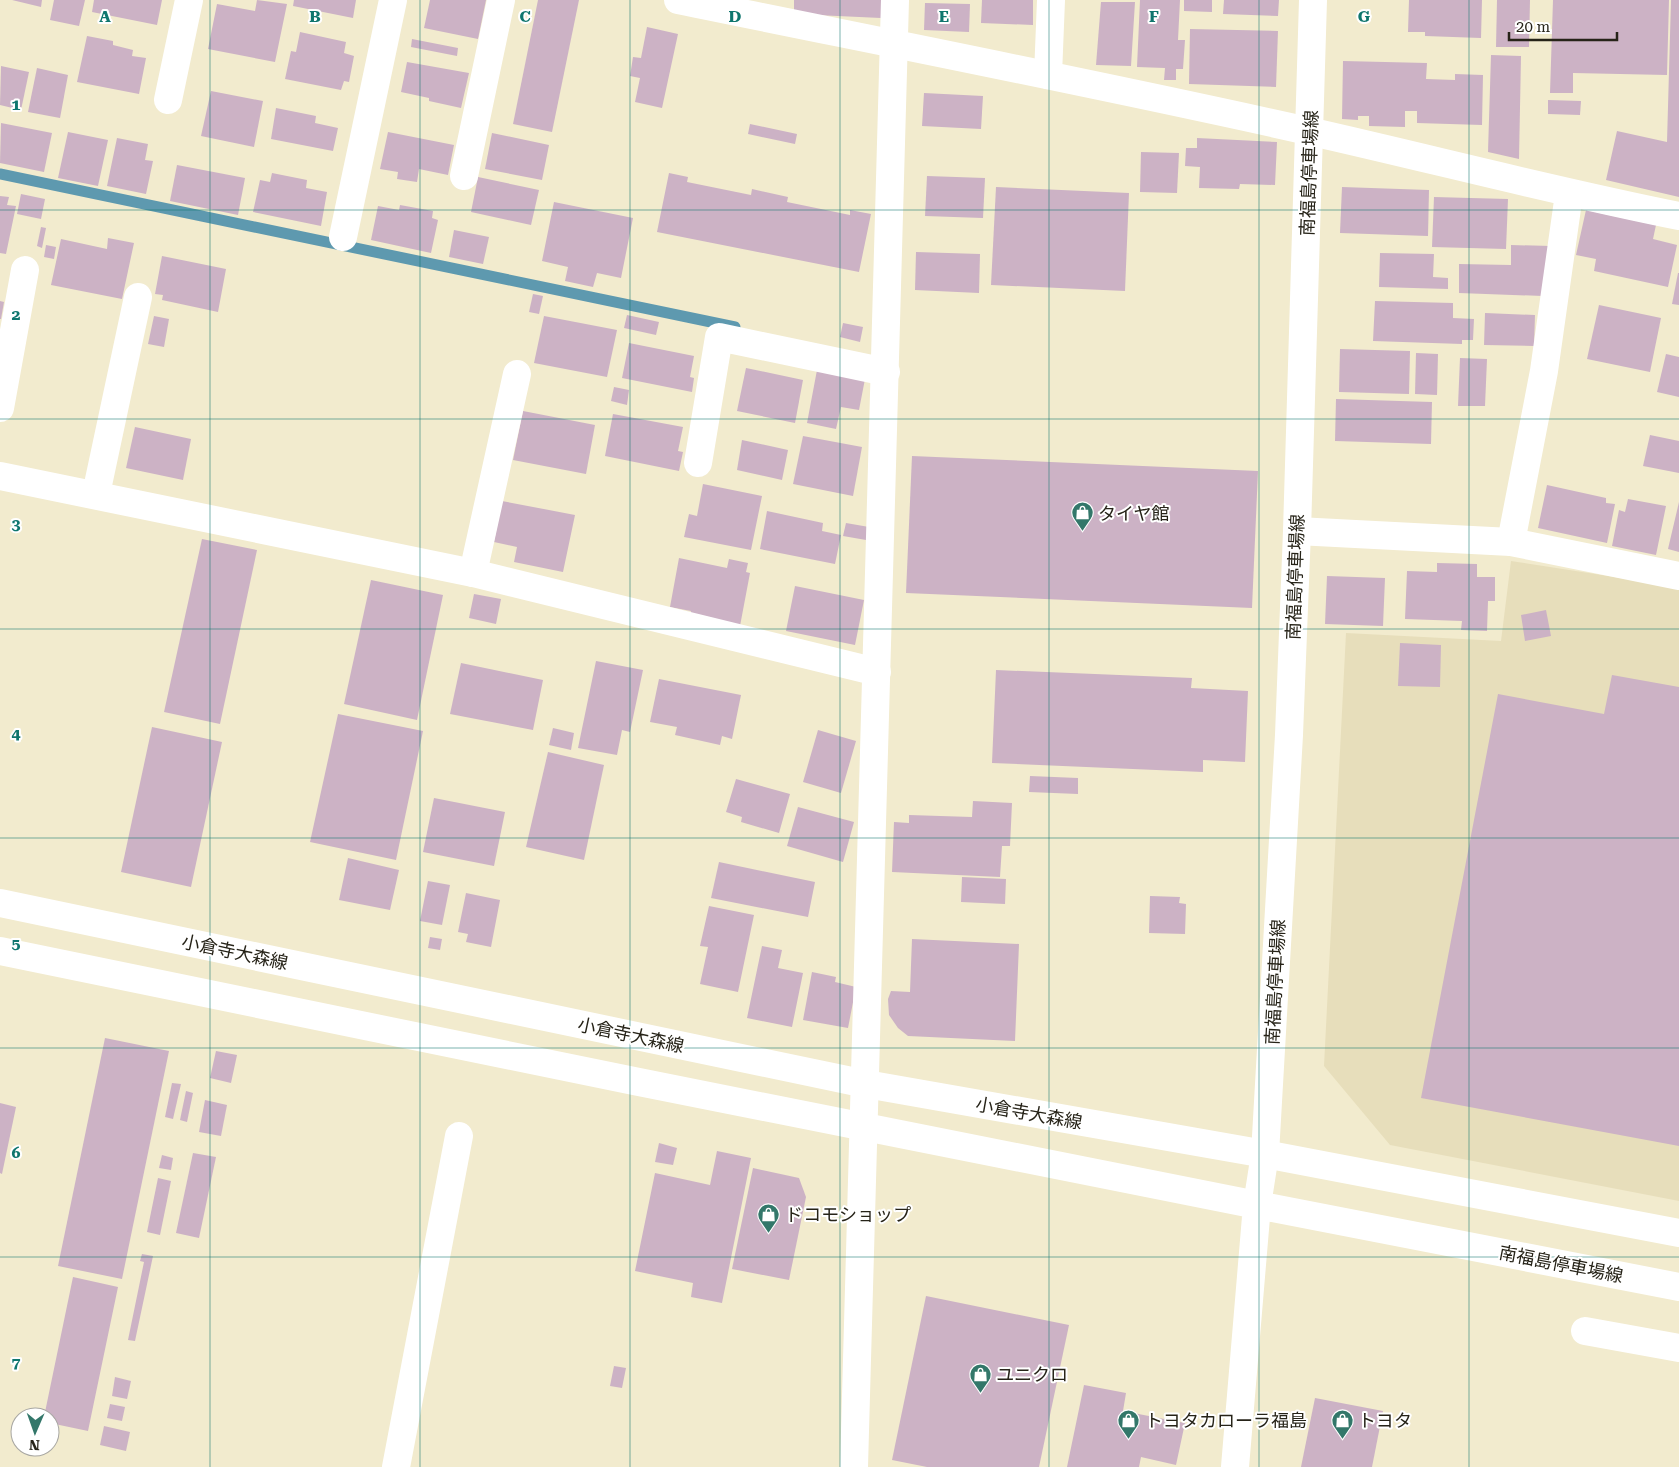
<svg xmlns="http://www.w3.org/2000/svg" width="1679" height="1467" viewBox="0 0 1679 1467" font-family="'Roboto Serif','Noto Sans JP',serif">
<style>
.built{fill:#e7debb}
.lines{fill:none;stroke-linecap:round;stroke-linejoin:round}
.stream{stroke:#5e99af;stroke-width:11}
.building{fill:#ccb2c5}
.minor{stroke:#fff;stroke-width:28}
.major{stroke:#fff;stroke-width:28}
.grid{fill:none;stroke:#0f766e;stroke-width:1;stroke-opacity:0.55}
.labels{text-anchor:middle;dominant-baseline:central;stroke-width:4;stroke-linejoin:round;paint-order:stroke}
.street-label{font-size:18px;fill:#262318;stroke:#fff}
.poi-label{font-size:18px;fill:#262318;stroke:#fff;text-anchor:start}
.grid-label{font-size:16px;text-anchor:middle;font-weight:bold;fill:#0f766e;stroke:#fff;stroke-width:4;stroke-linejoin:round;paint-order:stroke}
</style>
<rect width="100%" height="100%" fill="#f2ebce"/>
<!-- built -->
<path class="built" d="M1511,561L1679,587V1201L1390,1145L1324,1066L1346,633L1501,641Z"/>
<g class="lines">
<!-- stream -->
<path class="stream" d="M0,174L735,327"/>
</g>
<!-- building -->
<g class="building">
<path d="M12,0H42L41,7Z"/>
<path d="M54,0H85L79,26L50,20Z"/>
<path d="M94,0H162L157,25L92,12Z"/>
<path d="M257,0L287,4L275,62L208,49L217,4L255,11Z"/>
<path d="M294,0H356L353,18L293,6Z"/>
<path d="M430,0H486L478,39L424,28Z"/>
<path d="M538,0H579L552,132L513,124Z"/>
<path d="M794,0H882L881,18L794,14Z"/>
<path d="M982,0H1033V25L981,23Z"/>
<path d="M1140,0H1180L1178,40H1185L1183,69H1176V80H1164L1165,68L1137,67Z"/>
<path d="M1184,0H1212V12L1184,11Z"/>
<path d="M1224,0H1279L1278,16L1223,14Z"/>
<path d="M1409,0H1482L1481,38L1425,36V32H1408Z"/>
<path d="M1497,0H1530L1529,47H1496Z"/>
<path d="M1553,0H1669L1667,75L1573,73V93H1550Z"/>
<path d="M1671,0H1679V197L1606,180L1617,131L1667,142Z"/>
<path d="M1101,2H1135L1131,66L1096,65Z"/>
<path d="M925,3L970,4L969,32L924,30Z"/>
<path d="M647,27L678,34L662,108L635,102L640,78L630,76L633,57L641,58Z"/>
<path d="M1190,29L1278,31L1276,87L1189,84Z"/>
<path d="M300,32L346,42L344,53L354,56L349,82L344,81L341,90L285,79L291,51L296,52Z"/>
<path d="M87,36L113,41V45L133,50L132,56L146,58L139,94L77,82Z"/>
<path d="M412,39L458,48L457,56L411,47Z"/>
<path d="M1491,55L1521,56L1519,159L1488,152Z"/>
<path d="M1343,61L1427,63L1426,79L1455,80V74L1483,75L1482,125L1417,123V111H1405V127L1369,126V116H1358V120L1342,119Z"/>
<path d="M407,62L469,73L461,108L429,101V98L401,92Z"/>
<path d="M1,66L29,72L21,110L0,105Z"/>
<path d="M37,68L68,75L60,118L28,112Z"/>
<path d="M211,91L263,101L254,147L201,136Z"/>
<path d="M924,93L983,96L981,129L922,126Z"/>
<path d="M1548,100L1581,101L1580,115L1548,114Z"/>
<path d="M276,108L316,116L315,123L338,128L333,151L271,139Z"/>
<path d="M1,123L52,133L44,172L0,163Z"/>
<path d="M750,124L797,134L795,144L748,134Z"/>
<path d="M68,132L108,140L98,186L58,178Z"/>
<path d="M388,132L454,145L448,175L419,169L417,182L397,179L398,172L380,169Z"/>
<path d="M492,133L549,145L542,180L485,169Z"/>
<path d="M117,138L148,144L145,160L153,161L146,194L107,186Z"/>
<path d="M1197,138L1277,142L1275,185L1240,184L1239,189L1199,188L1200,167L1185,166L1186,148H1197Z"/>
<path d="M1141,152L1179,153L1177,193L1140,192Z"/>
<path d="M177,165L245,178L238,215L170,201Z"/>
<path d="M272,173L307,180L306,188L327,192L321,226L253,212L260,180L270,182Z"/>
<path d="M669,173L688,177L687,182L751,195L752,189L788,197L787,202L850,215V210L871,214L859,272L657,232Z"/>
<path d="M927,176L985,178L983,218L925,216Z"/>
<path d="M478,177L539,190L531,225L471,212Z"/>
<path d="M996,187L1129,193L1125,291L991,285Z"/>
<path d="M1342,187L1429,190L1428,236L1340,233Z"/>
<path d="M21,194L45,199L41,219L17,214Z"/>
<path d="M0,196L9,197L7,205L16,206L6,254L0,253Z"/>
<path d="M1434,197L1508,199L1506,249L1432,247Z"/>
<path d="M554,202L633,218L621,278L597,273L593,287L565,281L568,267L542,261Z"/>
<path d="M400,205L433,211L432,218L438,220L431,253L371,240L378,206L399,210Z"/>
<path d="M1586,210L1656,225L1653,239L1677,245L1668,287L1594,271L1596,259L1576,255Z"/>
<path d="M41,227L46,228L42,248L37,246Z"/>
<path d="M454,230L489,237L483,264L449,257Z"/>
<path d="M108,238L134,243L122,299L51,285L61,239L107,249Z"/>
<path d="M46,245L56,247L54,259L44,257Z"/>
<path d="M1511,245L1551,246L1543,296L1459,293V264L1511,265Z"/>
<path d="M916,252L980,254L979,293L915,290Z"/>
<path d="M1380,253L1434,254L1433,277L1448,278V289L1379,287Z"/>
<path d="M162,256L226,269L218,312L162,300L163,295L155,294Z"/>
<path d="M1678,273H1679V305L1672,304Z"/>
<path d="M533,294L543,296L539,314L529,312Z"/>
<path d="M0,301L4,302L1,319H0Z"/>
<path d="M1375,301L1453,303V318L1474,319L1473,340H1462V344L1373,341Z"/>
<path d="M1599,305L1661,318L1650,372L1587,359Z"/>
<path d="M1485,313L1535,315L1534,346L1484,345Z"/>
<path d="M627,315L659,322L656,335L624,328Z"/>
<path d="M154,316L169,319L164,347L148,344Z"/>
<path d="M544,316L617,330L607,377L534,363Z"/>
<path d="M843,323L863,327L860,342L840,337Z"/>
<path d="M629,343L694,356L690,377L694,378L692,392L622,378Z"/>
<path d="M1340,349L1410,351L1409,394L1339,392Z"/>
<path d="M1416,353L1438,354L1437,395L1415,394Z"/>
<path d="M1666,354L1679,357V397L1657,392Z"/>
<path d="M1460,358L1487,359L1485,406H1458Z"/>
<path d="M746,368L803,380L795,423L737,411Z"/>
<path d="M817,370L865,379L859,410L841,407L836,429L807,423Z"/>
<path d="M614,387L629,390L627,405L611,401Z"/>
<path d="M1336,399L1432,402L1431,444L1335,441Z"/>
<path d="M523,411L595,425L586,474L513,460Z"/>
<path d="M613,414L683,427L678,451L683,452L679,471L605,456Z"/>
<path d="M135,427L191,439L183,480L126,468Z"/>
<path d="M1650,435L1679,441V473L1643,466Z"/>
<path d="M803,436L862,447L853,496L793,484Z"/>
<path d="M742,440L788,450L782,480L737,470Z"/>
<path d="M912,456L1258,471L1252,608L906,593Z"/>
<path d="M703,484L762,496L751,550L684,537L689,514L697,516Z"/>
<path d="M1547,485L1606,498V503L1615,504L1607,543L1538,528Z"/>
<path d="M1628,499L1666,506L1656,555L1612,546L1619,510L1625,512Z"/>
<path d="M502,501L575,515L563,572L514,562L517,547L494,542Z"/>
<path d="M1679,502V552L1668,549Z"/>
<path d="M767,511L823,523L822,531L841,535L835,564L760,549Z"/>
<path d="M846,523L869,527L866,540L843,536Z"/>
<path d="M202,539L257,550L220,724L164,712Z"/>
<path d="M679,558L727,568L729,559L748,563L746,572L750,573L740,626L690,616L691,611L670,607Z"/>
<path d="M1437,563L1477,564V577H1495V601H1488L1487,631L1461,630L1462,621L1405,619L1407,571L1437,572Z"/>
<path d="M1327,576L1385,578L1383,626L1325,624Z"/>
<path d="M371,580L443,595L417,720L344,704Z"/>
<path d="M795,586L864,600L855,645L786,631Z"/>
<path d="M474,594L501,599L496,624L469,618Z"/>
<path d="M1546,610L1551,636L1525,641L1521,615Z"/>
<path d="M1400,643L1441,645L1440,687L1398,686Z"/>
<path d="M596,661L643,670L630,732L622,730L617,755L578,748Z"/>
<path d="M461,663L543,680L533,730L450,714Z"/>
<path d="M996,670L1192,678L1191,688L1248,691L1245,762L1203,760V772L992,763Z"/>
<path d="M1612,675L1679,687V1146L1421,1098L1498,694L1604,714Z"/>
<path d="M659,679L741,695L732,739L722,736L720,745L675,735L677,727L650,722Z"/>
<path d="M338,714L423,731L396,860L310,842Z"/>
<path d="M152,727L222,742L191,887L121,872Z"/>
<path d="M553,728L574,733L571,750L549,745Z"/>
<path d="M818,730L856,741L841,793L803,782Z"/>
<path d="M548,752L604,765L584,860L526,847Z"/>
<path d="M1030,776L1078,778V794L1029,792Z"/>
<path d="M736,779L790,794L779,833L741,822L742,817L726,812Z"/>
<path d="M434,798L505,812L494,866L423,852Z"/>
<path d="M973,801L1012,803L1010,846H1002L1000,877L892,872L894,822L909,823V815L972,817Z"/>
<path d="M798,807L854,822L843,862L787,846Z"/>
<path d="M348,858L399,870L390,910L339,900Z"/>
<path d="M719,862L815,882L808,917L711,898Z"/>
<path d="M962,877L1006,879L1005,904L961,902Z"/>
<path d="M428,881L450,885L442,925L420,921Z"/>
<path d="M466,893L500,900L491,947L466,942L468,934L458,932Z"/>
<path d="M1150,896L1180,897L1179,903L1186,904L1185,934L1149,933Z"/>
<path d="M709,906L754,915L738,992L700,984L708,947L700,946Z"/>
<path d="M430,937L442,939L440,950L428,948Z"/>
<path d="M912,939L1019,944L1015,1041L908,1036L898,1028L889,1015L888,999L891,991L910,992Z"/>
<path d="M762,946L782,950L778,968L803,973L792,1027L747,1018Z"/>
<path d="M812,972L836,977L835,982L856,987L848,1028L803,1020Z"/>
<path d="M105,1038L169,1051L122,1279L58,1266Z"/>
<path d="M216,1051L237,1055L231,1083L210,1078Z"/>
<path d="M172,1083L181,1084L173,1119L165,1117Z"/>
<path d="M186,1091L193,1093L187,1122L180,1120Z"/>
<path d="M205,1100L227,1105L221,1136L199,1132Z"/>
<path d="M0,1103L16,1107L2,1174L0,1173Z"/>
<path d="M659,1143L677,1148L673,1165L655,1162Z"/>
<path d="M717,1151L751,1158L722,1303L691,1297L693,1283L635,1271L655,1173L710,1185Z"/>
<path d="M193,1153L216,1157L199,1238L176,1233Z"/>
<path d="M162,1155L173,1158L171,1170L159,1168Z"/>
<path d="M753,1168L799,1178L806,1197L789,1280L732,1269Z"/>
<path d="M158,1178L171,1181L160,1235L147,1232Z"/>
<path d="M142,1254L153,1256L135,1341L128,1340L144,1262L140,1261Z"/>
<path d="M73,1277L118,1287L88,1431L50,1423V1417H44Z"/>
<path d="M926,1296L1069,1325L1039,1467H927L892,1460Z"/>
<path d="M614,1366L626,1368L622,1388L610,1386Z"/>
<path d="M115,1377L131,1381L127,1399L112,1396Z"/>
<path d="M1084,1385L1126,1393L1123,1411L1185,1423L1176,1465L1141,1457L1139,1467H1067Z"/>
<path d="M1315,1398L1383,1411L1372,1467H1301Z"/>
<path d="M110,1404L125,1407L122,1421L107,1418Z"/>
<path d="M104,1426L130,1432L126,1451L100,1445Z"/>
</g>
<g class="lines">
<!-- minor -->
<g class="minor">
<path d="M678,0C888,43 1099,84 1308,131C1432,159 1554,191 1679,216"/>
<path d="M1048,75L1051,0"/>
<path d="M168,100L189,0"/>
<path d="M464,176L501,0"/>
<path d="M343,237L393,0"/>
<path d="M0,408L25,270"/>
<path d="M698,463L719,337L886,372"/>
<path d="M0,476L473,573L877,672"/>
<path d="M96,494L138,297"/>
<path d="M1297,531L1511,542L1679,576"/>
<path d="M1511,542L1544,371L1569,194"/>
<path d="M473,573L517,374"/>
<path d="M0,903L866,1084L1265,1154"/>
<path d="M0,951C419,1037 837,1124 1257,1205L1235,1467"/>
<path d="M1585,1331L1679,1348"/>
<path d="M396,1467L459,1136"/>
<path d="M854,1467L895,0"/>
</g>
<!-- major -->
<g class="major">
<path d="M1313,0L1297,531L1289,735L1265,1154L1257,1205L1679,1287"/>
<path d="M1265,1154L1679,1233"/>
</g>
</g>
<!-- grid -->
<path class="grid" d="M210,0V1467M420,0V1467M630,0V1467M840,0V1467M1049,0V1467M1259,0V1467M1469,0V1467M0,210H1679M0,419H1679M0,629H1679M0,838H1679M0,1048H1679M0,1257H1679"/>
<!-- icons -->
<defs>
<symbol id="shop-pin" viewBox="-11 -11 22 30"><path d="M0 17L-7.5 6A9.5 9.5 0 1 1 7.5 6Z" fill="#33776a" stroke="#fff"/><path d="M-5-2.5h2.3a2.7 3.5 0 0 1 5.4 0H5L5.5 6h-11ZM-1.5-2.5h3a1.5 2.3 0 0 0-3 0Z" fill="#fff"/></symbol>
</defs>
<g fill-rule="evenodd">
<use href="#shop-pin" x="1070" y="500" width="25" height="34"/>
<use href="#shop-pin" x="756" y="1202" width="25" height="34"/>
<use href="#shop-pin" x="968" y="1362" width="25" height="34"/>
<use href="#shop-pin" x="1116" y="1408" width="25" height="34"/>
<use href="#shop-pin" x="1330" y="1408" width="25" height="34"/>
</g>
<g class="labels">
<!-- street labels -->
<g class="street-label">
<text transform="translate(1309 173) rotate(-88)">南福島停車場線</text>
<text transform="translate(1295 577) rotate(-88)">南福島停車場線</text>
<text transform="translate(235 952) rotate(12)">小倉寺大森線</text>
<text transform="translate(1275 982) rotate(-87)">南福島停車場線</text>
<text transform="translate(631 1035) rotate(12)">小倉寺大森線</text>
<text transform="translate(1029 1113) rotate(10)">小倉寺大森線</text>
<text transform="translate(1561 1264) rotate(11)">南福島停車場線</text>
</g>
<!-- poi labels -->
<g class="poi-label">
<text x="1098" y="513">タイヤ館</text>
<text x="785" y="1214">ドコモショップ</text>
<text x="996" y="1374">ユニクロ</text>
<text x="1145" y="1420">トヨタカローラ福島</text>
<text x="1358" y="1420">トヨタ</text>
</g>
</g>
<g class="grid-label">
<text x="105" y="22">A</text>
<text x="315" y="22">B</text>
<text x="525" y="22">C</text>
<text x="735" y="22">D</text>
<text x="944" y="22">E</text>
<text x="1154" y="22">F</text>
<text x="1364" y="22">G</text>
<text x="16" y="110">1</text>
<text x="16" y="320">2</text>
<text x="16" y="530">3</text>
<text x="16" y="739">4</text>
<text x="16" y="949">5</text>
<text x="16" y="1158">6</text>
<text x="16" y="1368">7</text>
</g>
<!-- north arrow -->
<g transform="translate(35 1432) rotate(182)"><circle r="24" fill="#ffffff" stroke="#a8a7a3"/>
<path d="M0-4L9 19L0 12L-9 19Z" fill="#33776a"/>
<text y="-8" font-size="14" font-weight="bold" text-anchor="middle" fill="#262318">N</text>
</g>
<!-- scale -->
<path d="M1509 32v8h108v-8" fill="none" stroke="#262318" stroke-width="2.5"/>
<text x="1516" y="32" font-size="15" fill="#262318" stroke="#ffffff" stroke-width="4" paint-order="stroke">20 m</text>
</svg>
